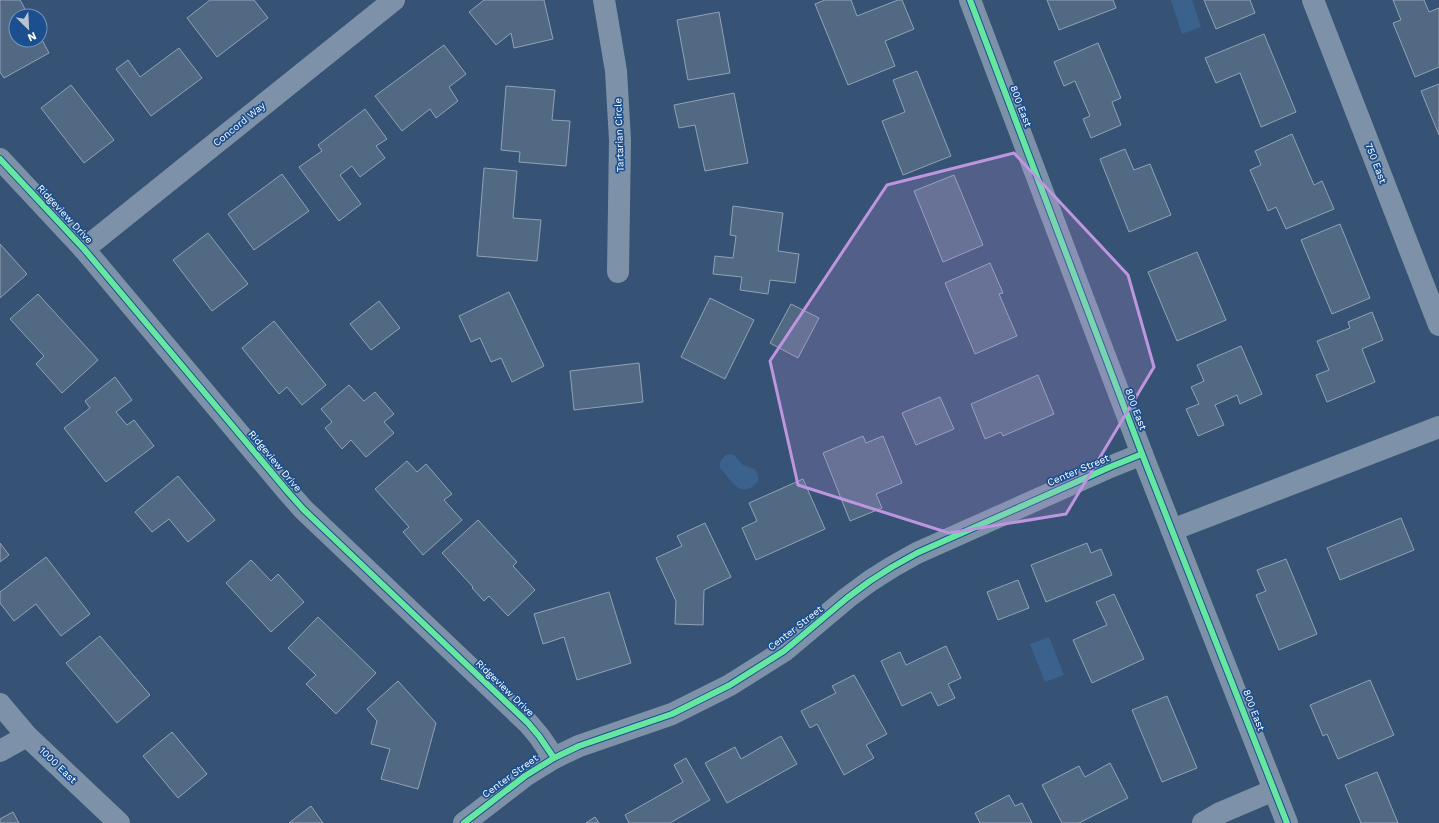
<svg xmlns="http://www.w3.org/2000/svg" width="1439" height="823" viewBox="0 0 1439 823" font-family="'Work Sans',sans-serif">
<style>
.water{fill:#3b618d}
.building{fill:#526984;stroke:#92a2b6}
.lines{fill:none;stroke-linecap:round;stroke-linejoin:round}
.minor{stroke:#7d92a8;stroke-width:22}
.cycleway-casing{stroke:#1b4f8f;stroke-width:8}
.cycleway{stroke:#66e7a1;stroke-width:6}
.marked{fill:#bd96df;fill-opacity:0.2;stroke:#bd96df;stroke-width:3;stroke-linejoin:round}
.labels{text-anchor:middle;dominant-baseline:central;stroke-width:3.5;stroke-linejoin:round;paint-order:stroke}
.street-label{font-size:10px;fill:#fff;stroke:#1b4f8f}
</style>
<rect width="100%" height="100%" fill="#365274"/>
<!-- water -->
<g class="water">
<path d="M1171,0H1192L1201,27L1182,34Z"/>
<path d="M729,454L734,455L743,465L755,469L758,475V481C741,501 733,482 720,468C719,461 723,456 729,454Z"/>
<path d="M1049,637L1064,675L1045,682L1030,644Z"/>
</g>
<!-- building -->
<g class="building">
<path d="M0,0H20L29,16H16V40H40V36L49,53L4,78L0,72Z"/>
<path d="M210,0H254L268,18L217,57L187,18Z"/>
<path d="M484,0H544L553,39L514,48L511,33L496,45L469,12Z"/>
<path d="M825,0H851L857,16L898,0H902L914,29L885,41L895,66L848,85L815,4Z"/>
<path d="M1047,0H1113L1116,8L1059,30Z"/>
<path d="M1204,0H1250L1255,13L1216,29Z"/>
<path d="M1393,0H1424L1429,12L1439,8V67L1415,77L1393,23L1401,20Z"/>
<path d="M719,12L730,73L688,80L677,20Z"/>
<path d="M1264,34L1296,112L1261,127L1240,73L1216,83L1205,58Z"/>
<path d="M1098,43L1121,98L1112,102L1121,125L1091,138L1083,119L1090,116L1075,81L1064,86L1054,62Z"/>
<path d="M444,45L466,74L449,87L458,101L436,118L430,109L402,131L375,96Z"/>
<path d="M179,48L202,78L151,116L116,69L128,60L140,77Z"/>
<path d="M917,71L951,156L903,175L882,121L905,112L893,80Z"/>
<path d="M1439,84V135L1421,91Z"/>
<path d="M71,85L114,140L84,163L41,108Z"/>
<path d="M506,86L555,90L552,120L570,121L566,166L519,162L520,152L501,150Z"/>
<path d="M734,93L748,163L705,171L695,125L679,128L674,105Z"/>
<path d="M365,109L387,139L376,146L385,158L360,177L352,166L340,175L361,204L339,221L299,167L322,151L318,145Z"/>
<path d="M1292,134L1314,185L1322,181L1334,209L1286,229L1276,207L1268,211L1250,170L1261,165L1255,151Z"/>
<path d="M1125,149L1134,170L1150,164L1171,215L1129,232L1100,159Z"/>
<path d="M484,168L517,171L513,218L541,220L537,261L477,256Z"/>
<path d="M282,174L309,211L254,250L228,214Z"/>
<path d="M954,175L983,245L943,262L914,191Z"/>
<path d="M733,206L783,213L778,251L799,254L795,283L770,280L768,294L740,290L742,277L713,274L715,256L733,258L736,236L730,235Z"/>
<path d="M1340,224L1370,298L1332,314L1301,240Z"/>
<path d="M208,233L248,284L212,311L173,260Z"/>
<path d="M0,244L27,274L0,298Z"/>
<path d="M1197,252L1226,320L1177,341L1148,272Z"/>
<path d="M990,263L1003,293L999,294L1017,336L975,354L945,283Z"/>
<path d="M509,292L544,366L512,382L501,358L491,362L480,338L471,342L459,316Z"/>
<path d="M38,294L98,360L62,393L36,364L44,356L10,319Z"/>
<path d="M710,298L754,320L725,379L681,357Z"/>
<path d="M379,301L400,328L371,350L350,324Z"/>
<path d="M791,304L819,318L798,358L770,343Z"/>
<path d="M1372,312L1383,340L1362,349L1375,382L1327,402L1316,375L1329,370L1317,341L1350,328L1348,322Z"/>
<path d="M274,321L326,385L302,405L287,387L279,394L242,348Z"/>
<path d="M1241,346L1262,394L1240,404L1237,395L1215,405L1224,425L1198,436L1186,409L1199,404L1191,387L1204,381L1197,365Z"/>
<path d="M639,363L643,402L574,410L570,371Z"/>
<path d="M1038,375L1054,414L1003,436L1001,432L985,439L971,404Z"/>
<path d="M115,377L132,400L116,412L127,425L134,420L154,446L106,482L64,428L90,408L85,401Z"/>
<path d="M349,385L364,401L375,392L394,414L384,422L394,433L366,457L351,440L342,449L325,428L332,422L321,409Z"/>
<path d="M940,397L954,429L916,445L902,413Z"/>
<path d="M863,436L866,443L883,436L902,483L876,494L882,508L850,521L823,453Z"/>
<path d="M407,461L417,472L426,464L452,494L444,500L462,520L423,555L403,532L409,527L375,489Z"/>
<path d="M178,476L215,520L188,542L169,519L152,532L135,512Z"/>
<path d="M803,479L825,529L756,560L742,528L757,521L749,503Z"/>
<path d="M1401,518L1414,550L1340,580L1327,548Z"/>
<path d="M478,520L517,562L513,566L535,590L508,616L489,596L484,601L472,588L473,587L442,553Z"/>
<path d="M705,523L731,577L704,590L703,625L675,624L676,601L656,558L682,546L677,536Z"/>
<path d="M0,543L9,555L0,562Z"/>
<path d="M1087,543L1091,553L1101,549L1112,575L1046,602L1031,565Z"/>
<path d="M46,557L90,614L61,636L36,604L14,621L0,603V592Z"/>
<path d="M1286,559L1317,634L1279,650L1256,595L1266,591L1257,570Z"/>
<path d="M251,560L271,581L278,574L304,602L271,632L226,583Z"/>
<path d="M1018,580L1029,608L998,620L987,592Z"/>
<path d="M609,592L631,663L577,680L564,637L543,644L534,614Z"/>
<path d="M1114,594L1144,659L1092,683L1073,640L1107,625L1096,602Z"/>
<path d="M318,617L376,673L336,714L306,684L316,675L288,648Z"/>
<path d="M100,636L150,695L117,723L66,663Z"/>
<path d="M946,646L961,678L948,684L955,698L938,706L931,692L902,706L881,661L900,652L906,665Z"/>
<path d="M854,675L887,734L866,745L874,758L844,775L817,724L810,728L801,711L836,693L832,686Z"/>
<path d="M1370,680L1394,735L1338,759L1327,734L1323,736L1310,705Z"/>
<path d="M398,681L436,723L418,789L381,779L390,749L371,744L377,721L367,709Z"/>
<path d="M1167,696L1197,768L1162,782L1132,710Z"/>
<path d="M172,732L207,774L178,798L143,756Z"/>
<path d="M781,736L797,764L727,803L705,763L735,747L741,759Z"/>
<path d="M686,758L710,800L670,823H629L625,815L683,782L674,765Z"/>
<path d="M1110,763L1128,798L1079,823H1062L1042,785L1079,766L1085,777Z"/>
<path d="M1377,772L1398,823H1361L1345,785Z"/>
<path d="M1009,795L1015,806L1022,803L1032,823H980L975,813Z"/>
<path d="M311,806L323,823H289Z"/>
<path d="M13,812L19,823H0V819Z"/>
<path d="M595,817L599,823H586Z"/>
</g>
<g class="lines">
<!-- minor -->
<g class="minor">
<path d="M604,0L616,71L620,140L618,272"/>
<path d="M970,0L1142,454L1287,823"/>
<path d="M1313,0L1439,325"/>
<path d="M0,159L84,249L288,492L303,509L528,723L539,736L554,758"/>
<path d="M84,249L394,0"/>
<path d="M1172,530L1439,427"/>
<path d="M0,704L27,736L119,823"/>
<path d="M0,751L27,736"/>
<path d="M464,823L525,776L554,758L579,746L672,714L730,685L784,651L847,598L870,581L892,567L917,553L1110,467L1142,454"/>
<path d="M1203,823L1220,813L1274,790"/>
</g>
<defs>
<g id="cycleway">
<path d="M970,0L1142,454L1287,823"/>
<path d="M0,159L84,249L288,492L303,509L528,723L539,736L554,758"/>
<path d="M464,823L525,776L554,758L579,746L672,714L730,685L784,651L847,598L870,581L892,567L917,553L1110,467L1142,454"/>
</g>
</defs>
<!-- cycleway casing -->
<use href="#cycleway" class="cycleway-casing"/>
<!-- cycleway -->
<use href="#cycleway" class="cycleway"/>
</g>
<!-- marked area -->
<path class="marked" d="M1014,153L1128,275L1154,367L1066,514L949,533L798,485L770,361L887,185Z"/>
<g class="labels">
<!-- street labels -->
<g class="street-label">
<text transform="translate(1021 106) rotate(69)">800 East</text>
<text transform="translate(239 124) rotate(-39)">Concord Way</text>
<text transform="translate(619 135) rotate(-92)">Tartarian Circle</text>
<text transform="translate(1376 163) rotate(69)">750 East</text>
<text transform="translate(65 214) rotate(47)">Ridgeview Drive</text>
<text transform="translate(1136 409) rotate(69)">800 East</text>
<text transform="translate(275 461) rotate(50)">Ridgeview Drive</text>
<text transform="translate(1078 470) rotate(-23)">Center Street</text>
<text transform="translate(795 628) rotate(-38)">Center Street</text>
<text transform="translate(505 688) rotate(44)">Ridgeview Drive</text>
<text transform="translate(1254 710) rotate(69)">800 East</text>
<text transform="translate(58 765) rotate(44)">1000 East</text>
<text transform="translate(510 776) rotate(-36)">Center Street</text>
</g>
</g>
<!-- north arrow -->
<g transform="translate(28 28) rotate(156)"><circle r="19" fill="#1b4f8f" stroke="#7695bc"/>
<path d="M0-3L7 15L0 10L-7 15Z" fill="#b9c2ce"/>
<text y="-6" font-size="11" font-weight="bold" text-anchor="middle" fill="#ffffff">N</text>
</g>
</svg>
